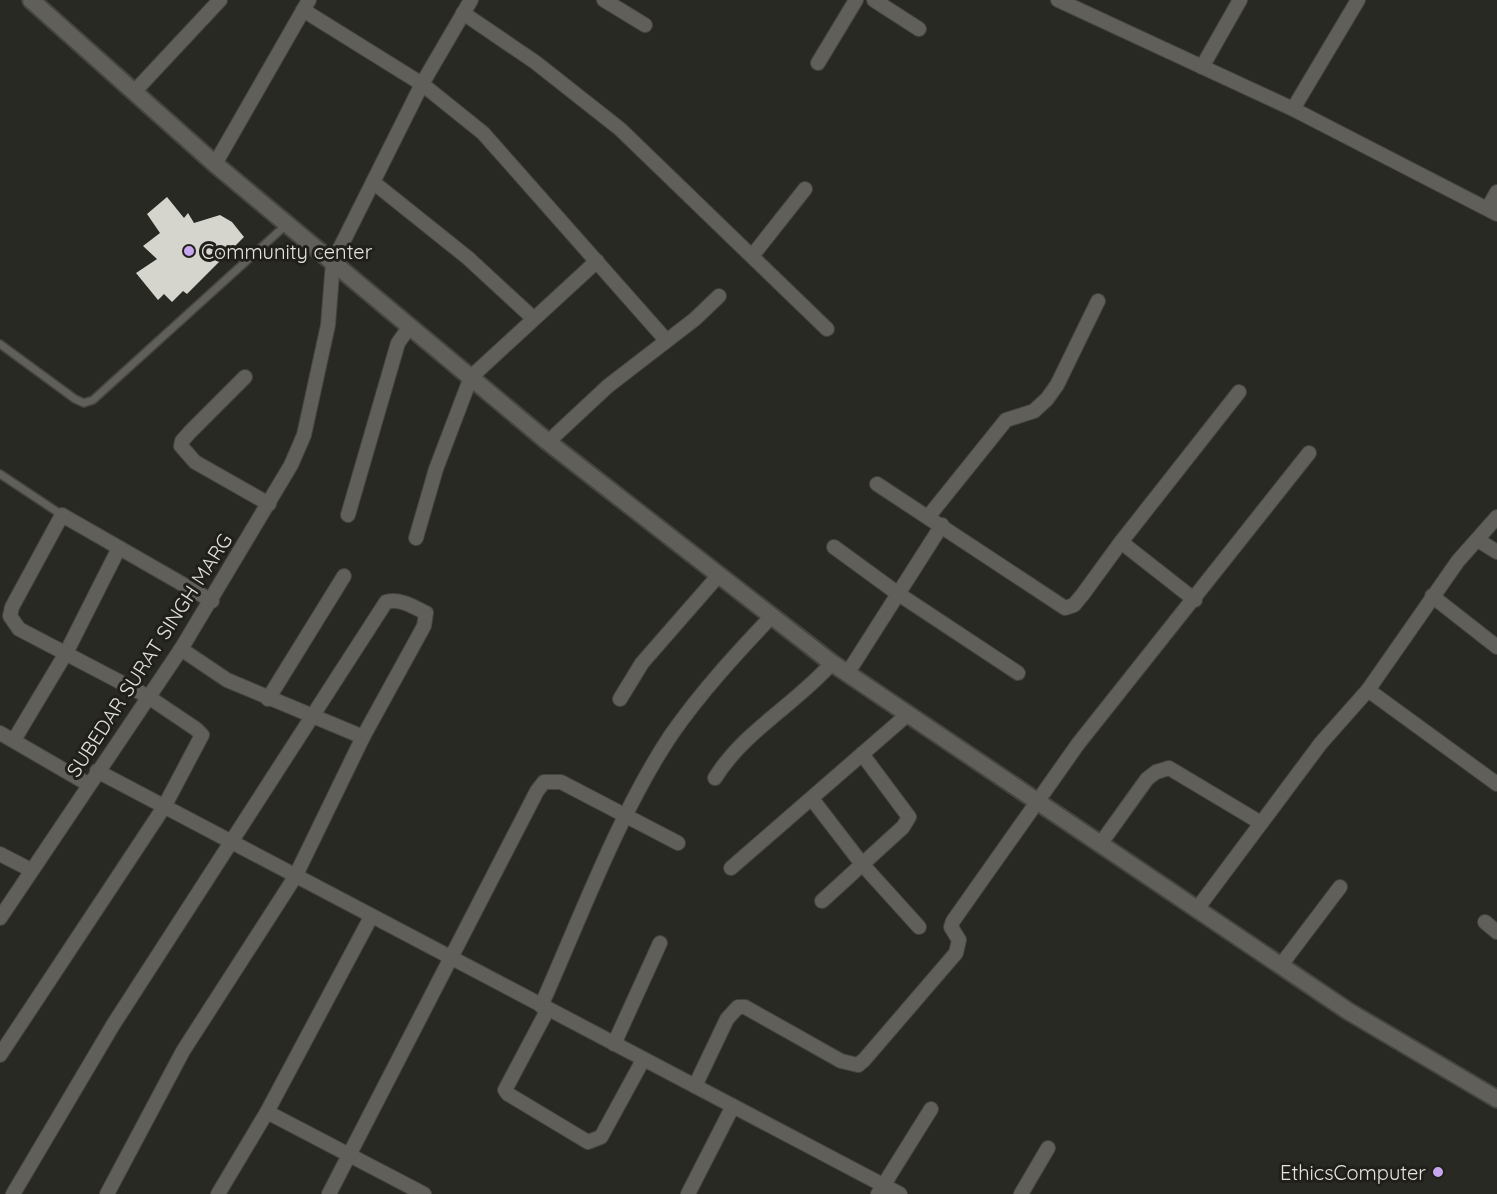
<svg xmlns="http://www.w3.org/2000/svg" width="1497" height="1194" viewBox="0 0 1497 1194" font-family="Quicksand,sans-serif">
<style>
.building{fill:#d5d4cd}
.lines{fill:none;stroke-linecap:round;stroke-linejoin:round}
.service-casing{stroke:#444440;stroke-width:10}
.minor-casing{stroke:#444440;stroke-width:16}
.tertiary-casing{stroke:#444440;stroke-width:20}
.service{stroke:#605f59;stroke-width:7}
.minor{stroke:#605f59;stroke-width:14}
.tertiary{stroke:#605f59;stroke-width:16}
.poi-dot{fill:#c8a6ef;stroke:#201f1a;stroke-width:2}
.labels{text-anchor:middle;dominant-baseline:central;stroke-width:6;stroke-linejoin:round;paint-order:stroke}
.poi-label{font-size:20px;fill:#e3e3e0;stroke:#201f1a;text-anchor:start}
.street-label{font-size:20px;fill:#e3e3e0;stroke:#201f1a}
</style>
<rect width="100%" height="100%" fill="#292923"/>
<!-- building -->
<path class="building" d="M167,197L184,218L188,213L194,223L220,215L232,222L244,237L187,294L183,291L172,302L164,294L158,300L136,273L157,259L143,246L160,233L147,214Z"/>
<g class="lines">
<defs>
<g id="service">
<path d="M0,344L75,399L84,403L93,400L286,225"/>
<path d="M0,474L62,515"/>
</g>
<g id="minor">
<path d="M604,0L645,25"/>
<path d="M874,0L919,29"/>
<path d="M1058,0L1293,109L1497,214"/>
<path d="M303,10L422,84L483,133L666,340"/>
<path d="M463,13L535,62L620,129L827,329"/>
<path d="M818,63L856,0"/>
<path d="M1202,67L1240,0"/>
<path d="M134,92L220,0"/>
<path d="M1293,109L1358,0"/>
<path d="M215,164L309,0"/>
<path d="M373,182L468,258L533,318"/>
<path d="M1488,208L1497,192"/>
<path d="M752,256L805,189"/>
<path d="M245,377L190,432L182,441L181,446L195,462L269,504"/>
<path d="M548,442L608,386L695,319L719,296"/>
<path d="M877,484L1065,608L1074,605L1083,594L1121,542L1239,392"/>
<path d="M348,515L398,343L410,326"/>
<path d="M928,517L1006,420L1034,411L1047,399L1057,385L1098,301"/>
<path d="M416,538L436,469L471,377L597,261"/>
<path d="M1478,540L1497,552"/>
<path d="M1121,542L1195,600"/>
<path d="M834,547L897,593L1018,673"/>
<path d="M1432,596L1497,647"/>
<path d="M181,649L227,680L363,737"/>
<path d="M847,674L942,525"/>
<path d="M1368,690L1497,784"/>
<path d="M268,699L344,576"/>
<path d="M620,699L642,663L718,576"/>
<path d="M0,733L88,784"/>
<path d="M14,740L66,653L119,548"/>
<path d="M97,771L900,1194"/>
<path d="M715,778C744,731 796,704 832,663"/>
<path d="M812,799L862,864L919,927"/>
<path d="M1101,843L1147,779L1156,772L1169,768L1261,823"/>
<path d="M0,854L31,870"/>
<path d="M731,868L907,715"/>
<path d="M822,901L903,827L909,817L862,754"/>
<path d="M1197,909L1321,743L1368,690L1458,561L1497,517"/>
<path d="M0,918L181,649L291,465L304,435L328,325L333,262L422,84L471,0"/>
<path d="M1485,922L1497,932"/>
<path d="M1281,965L1340,887"/>
<path d="M541,1006C580,919 619,813 671,735C701,692 735,655 771,617"/>
<path d="M548,1009L505,1090L508,1094L588,1142L601,1137L643,1060"/>
<path d="M614,1044L660,943"/>
<path d="M0,1055L164,807L202,735L196,729L147,696L19,629L10,616L12,607L62,515L212,601"/>
<path d="M695,1086L727,1019L738,1007H745L841,1061L858,1065L864,1060L956,953L959,940L951,927L953,921L1078,744L1309,453"/>
<path d="M267,1112L424,1194"/>
<path d="M13,1194L113,1025L386,602C400,598 414,607 426,613L424,626L363,737L295,877L183,1051L107,1194"/>
<path d="M218,1194L267,1112L371,917"/>
<path d="M329,1194L537,791L544,782H561L678,843"/>
<path d="M688,1194L733,1106"/>
<path d="M878,1194L931,1109"/>
<path d="M1021,1194L1048,1148"/>
</g>
<path id="tertiary" d="M31,0L215,164L548,442L832,663L1348,1011L1497,1099"/>
</defs>
<!-- service casing -->
<use href="#service" class="service-casing"/>
<!-- minor casing -->
<use href="#minor" class="minor-casing"/>
<!-- tertiary casing -->
<use href="#tertiary" class="tertiary-casing"/>
<!-- service -->
<use href="#service" class="service"/>
<!-- minor -->
<use href="#minor" class="minor"/>
<!-- tertiary -->
<use href="#tertiary" class="tertiary"/>
</g>
<!-- markers -->
<g class="poi-dot">
<circle cx="189" cy="251" r="6"/>
<circle cx="1438" cy="1172" r="6"/>
</g>
<g class="labels">
<!-- poi labels -->
<g class="poi-label">
<text x="201" y="251">Community center</text>
<text x="1426" y="1172" text-anchor="end">EthicsComputer</text>
</g>
<!-- street labels -->
<g class="street-label">
<text transform="translate(149 655) rotate(-57)">SUBEDAR SURAT SINGH MARG</text>
</g>
</g>
</svg>
